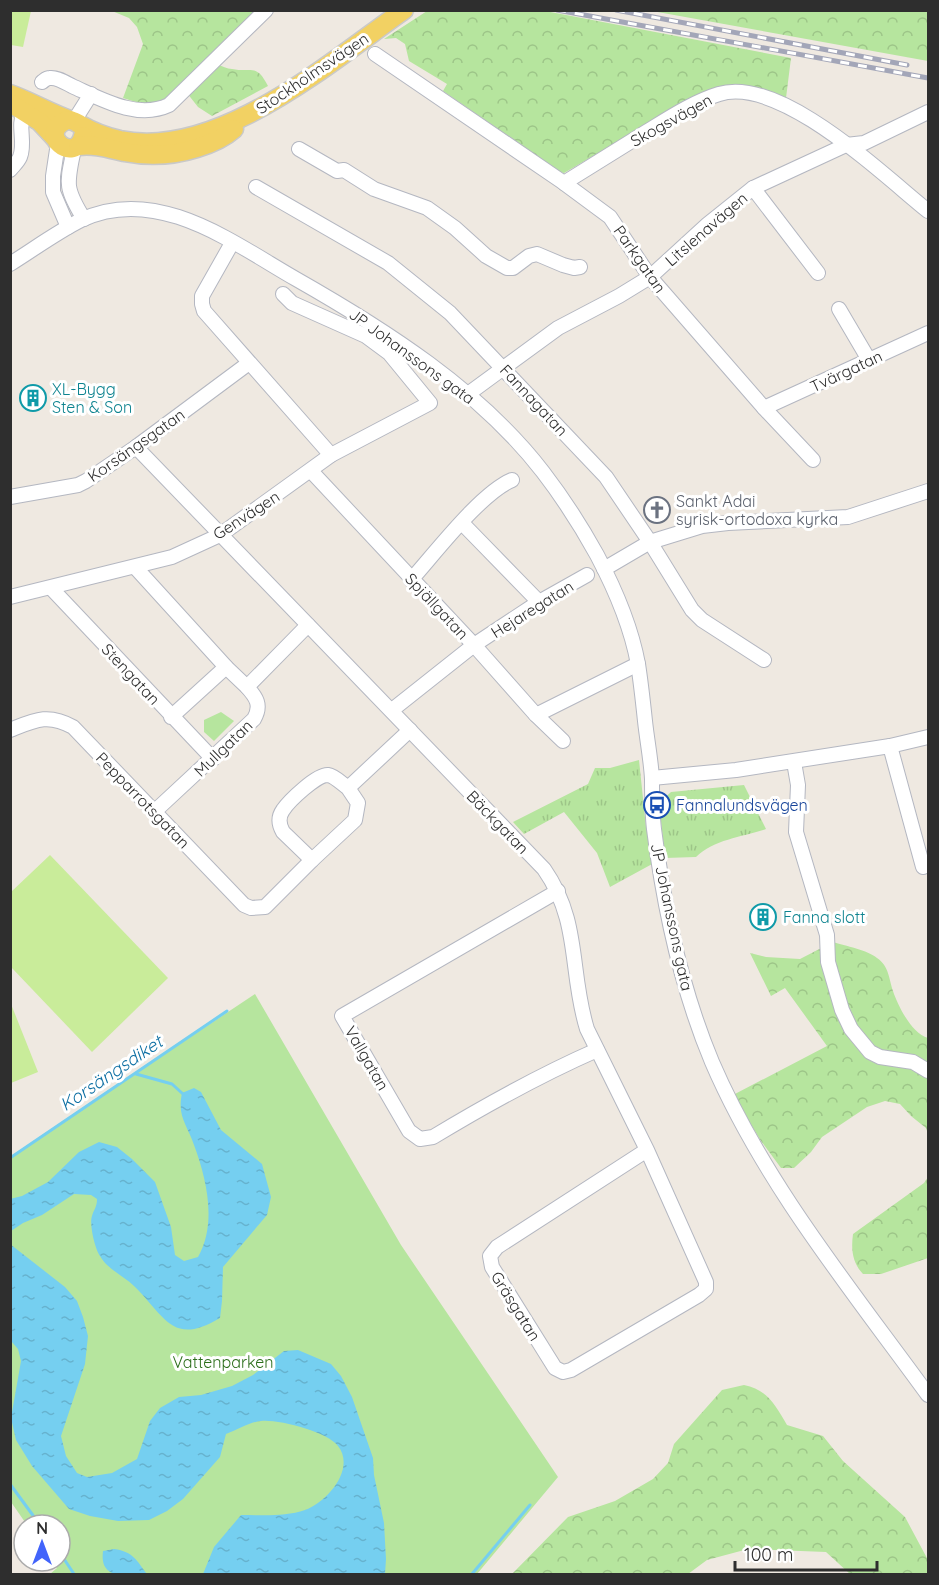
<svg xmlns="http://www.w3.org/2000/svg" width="939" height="1585" viewBox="0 0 939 1585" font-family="Quicksand,sans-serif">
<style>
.grass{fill:url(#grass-tufts)}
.forest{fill:url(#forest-crowns)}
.park{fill:#b6e59e}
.pitch{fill:#c9ec9a}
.water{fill:url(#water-ripples)}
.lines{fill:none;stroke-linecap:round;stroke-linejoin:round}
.stream{stroke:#75cff0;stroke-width:3}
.minor-casing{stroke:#b4b7c1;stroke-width:16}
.major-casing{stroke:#c9c9c9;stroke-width:21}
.minor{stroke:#fff;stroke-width:14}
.major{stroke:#f2d163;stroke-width:18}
.rail-casing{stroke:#a3a6b8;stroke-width:5}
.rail{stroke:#fff;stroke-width:3;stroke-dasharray:9;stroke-linecap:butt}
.labels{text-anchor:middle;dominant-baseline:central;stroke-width:6;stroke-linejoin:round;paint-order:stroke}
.street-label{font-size:16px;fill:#2e2e2e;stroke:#fff}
.culture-label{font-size:16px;fill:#0d838f;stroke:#fff;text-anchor:start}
.worship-label{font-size:16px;fill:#5b616d;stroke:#fff;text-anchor:start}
.transit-label{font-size:16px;fill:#164399;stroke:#fff;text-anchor:start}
.park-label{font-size:16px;fill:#2c6e1b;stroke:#fff}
.water-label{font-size:18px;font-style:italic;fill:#0d6fa3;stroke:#fff}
</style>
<defs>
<pattern id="grass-tufts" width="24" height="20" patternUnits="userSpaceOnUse" patternTransform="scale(1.5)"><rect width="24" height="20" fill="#b6e59e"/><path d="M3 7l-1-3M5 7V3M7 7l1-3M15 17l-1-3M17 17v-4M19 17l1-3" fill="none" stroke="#9dc588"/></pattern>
<pattern id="forest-crowns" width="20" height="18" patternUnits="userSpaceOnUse" patternTransform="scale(1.5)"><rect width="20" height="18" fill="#b6e59e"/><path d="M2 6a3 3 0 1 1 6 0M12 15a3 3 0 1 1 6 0" fill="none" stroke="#9dc588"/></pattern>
<pattern id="water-ripples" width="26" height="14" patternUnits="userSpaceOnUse" patternTransform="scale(1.5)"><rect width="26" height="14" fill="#75cff0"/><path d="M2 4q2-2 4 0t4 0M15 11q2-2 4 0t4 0" fill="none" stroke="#66b2ce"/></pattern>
</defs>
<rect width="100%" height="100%" fill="#efe9e1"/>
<!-- grass -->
<g class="grass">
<path d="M639,760L646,827L650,828L654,863L610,887L597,853L564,812L524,834L513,822L588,784L595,768H610Z"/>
<path d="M744,785L766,829C743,837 714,839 696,857L665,858L659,803L671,792Z"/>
</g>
<!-- forest -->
<g class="forest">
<path d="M540,10L791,58L786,98L752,87L729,85L709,91L648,124L564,173L560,172L443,91L447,84L409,61L405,44L396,38L384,39L427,11Z"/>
<path d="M112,11H257L168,97C152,106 140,104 123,98L143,44L137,27L129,18Z"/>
<path d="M652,11H928V61Z"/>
<path d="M217,64C222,66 227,69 232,69C252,73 256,63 268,86L212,116L198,107L187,93Z"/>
<path d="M833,942C845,946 868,950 877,958C889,966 889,979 893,991C898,1006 912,1034 928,1038V1134L926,1128L911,1116L900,1104L885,1101L867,1107L822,1137L811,1152L794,1168H781L761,1141L733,1095L827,1046L785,988L771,996L750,953L766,957L800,959Z"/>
<path d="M928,1177V1258L881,1274H863C852,1262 851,1249 853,1234L924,1183Z"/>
<path d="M744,1385C768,1390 775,1405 787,1425L823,1436L843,1461L905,1517L928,1560V1574H850L826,1552L748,1549L707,1560L688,1574H512L568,1517L615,1501L653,1479L668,1463L674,1444L722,1390Z"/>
</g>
<!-- park -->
<g class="park">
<path d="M221,712L234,721L214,741L204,732V720Z"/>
<path d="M255,994L401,1245L558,1477L477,1574H50L57,1568L52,1561H60V1525H27L11,1502L10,1157Z"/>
</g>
<!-- pitch -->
<g class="pitch">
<path d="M11,10L31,11L23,47L11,45Z"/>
<path d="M50,855L168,978L92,1052L11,967V892Z"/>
<path d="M11,1004L38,1072L11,1083H10Z"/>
</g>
<!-- water -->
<g class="water">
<path d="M194,1088L201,1092L221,1130L262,1164L271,1197L267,1215L223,1267L222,1301L220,1318C172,1347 165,1316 134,1286C124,1276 107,1269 100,1256C95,1249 89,1224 92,1216C94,1209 97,1207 97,1199L91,1195L74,1194L42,1215L23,1223L11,1231L10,1199L22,1196L48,1182L79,1152L99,1142L117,1147L132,1159L155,1182L171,1227L175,1255L184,1261L198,1257C217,1224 207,1180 194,1145C187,1124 177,1117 182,1093Z"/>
<path d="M10,1244L65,1287L77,1301L83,1317L88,1336L85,1364L61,1436L66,1456L77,1473L87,1477L112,1473L137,1459L150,1421L160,1408L179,1397L201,1395L232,1386L253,1375L284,1351L298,1350L331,1364L341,1376L352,1397L373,1458L374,1475L384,1523L386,1559L385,1574H203L214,1547L241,1515C261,1515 285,1517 305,1510C327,1502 356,1469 338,1446C328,1432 278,1419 261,1421C250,1422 237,1430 226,1434L220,1457L183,1499L167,1511L149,1520L118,1521L90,1516L69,1509L32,1466L16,1440L11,1418L21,1361L18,1349L11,1341Z"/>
<path d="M114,1549C134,1552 136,1560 147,1574C127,1575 99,1581 103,1551Z"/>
</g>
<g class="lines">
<!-- stream -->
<g class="stream">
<path d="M136,1074L172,1084L183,1094"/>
<path d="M10,1158L227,1011"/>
<path d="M10,1484L40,1525"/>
<path d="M60,1553L74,1574"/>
<path d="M472,1574L530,1505"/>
</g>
<defs>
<g id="minor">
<path d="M375,54L564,183L610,217L650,277L764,408L813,460"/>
<path d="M42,82C45,80 46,78 50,78C57,77 66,83 72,86C101,99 137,120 169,105L266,10"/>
<path d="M74,121L91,94"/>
<path d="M58,143L53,176V192L68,227"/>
<path d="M74,149C67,183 64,187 84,219"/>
<path d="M299,149L337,171L344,170L374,189L427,208L455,228L486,256L507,268H513L529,256L537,254L563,265L574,268L580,267"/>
<path d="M10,170C13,166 18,162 20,157C26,142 17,126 24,112"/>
<path d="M564,183C591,166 619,149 646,132C669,118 693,102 719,94C780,75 883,175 928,211"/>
<path d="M256,187L388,263L450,313L606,477L650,542L692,610L702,620L764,660"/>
<path d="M753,188L818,273"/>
<path d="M232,243L202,296V304L204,311L331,455"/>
<path d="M10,264C34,249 57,232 81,220C157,184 233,243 296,279C384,329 480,390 543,472C563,498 581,526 597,555C615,589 631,626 638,664C641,683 643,702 645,721C647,740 651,760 652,779C652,796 652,812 654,829C664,908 681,988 712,1062C764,1183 851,1289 928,1395"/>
<path d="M839,309L869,360"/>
<path d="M468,394L558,328L619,296L650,277L708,224L753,188L846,145L864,143L928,112"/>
<path d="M764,408L928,333"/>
<path d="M136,447L544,869C581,922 569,971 587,1029L647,1150L706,1282V1289L699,1295L571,1370L563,1372L555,1368L492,1267L490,1256L497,1247L647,1150"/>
<path d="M311,471L474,645L536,715L563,741"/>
<path d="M10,497L78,485L86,481L136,447L249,363"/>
<path d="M462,523L539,602"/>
<path d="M135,567L226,667L247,687"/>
<path d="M604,569L650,542L702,526L728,523L848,517L928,491"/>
<path d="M411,580C436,552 481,493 512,480"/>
<path d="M51,588L213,759"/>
<path d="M10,597L172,557L220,535L331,455L430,403L389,353L366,336L292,303L283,294"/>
<path d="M392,710L474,645L539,602L587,575"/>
<path d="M536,715L638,664"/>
<path d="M171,717L226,667"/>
<path d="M10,730C35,720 48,713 73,727L244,905L251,908L265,907L312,860"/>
<path d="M890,746L923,867L928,865"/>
<path d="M794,762L798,785L796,832L827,935L828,962L842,1010L851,1029L870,1052L880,1057L913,1062L928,1071"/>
<path d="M652,778L736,770L890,746L928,737"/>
<path d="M348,788C342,784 335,776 328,775C317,774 289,801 283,810C278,817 279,825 283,832L312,860L355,820L358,803L348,788L410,730"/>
<path d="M154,812L254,719C262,705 256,697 247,687L308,625"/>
<path d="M558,891L342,1016L409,1131L420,1139L433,1137C486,1105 540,1075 597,1050"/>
</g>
<g id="major">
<path d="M10,94C32,102 52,114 73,121C75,121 80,125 81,125C93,132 107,137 120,140C217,160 329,63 404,10"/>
<path d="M10,103L40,122L54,137"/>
<path d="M67,120C35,134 75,166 83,136"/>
<path d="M78,146C95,144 107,148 124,152C150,157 172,156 197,148C210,144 224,138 234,129"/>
</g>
</defs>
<!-- minor casing -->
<use href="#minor" class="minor-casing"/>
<!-- major casing -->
<use href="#major" class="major-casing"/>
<!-- minor -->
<use href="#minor" class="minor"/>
<!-- major -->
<use href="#major" class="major"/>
<defs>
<g id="rail">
<path d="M557,10L928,78"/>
<path d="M616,10L907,65"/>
</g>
</defs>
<!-- rail casing -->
<use href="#rail" class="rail-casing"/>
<!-- rail -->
<use href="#rail" class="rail"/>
</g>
<!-- icons -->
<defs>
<symbol id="building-ring" viewBox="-11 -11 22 22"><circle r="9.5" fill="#fff" stroke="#0f9aa8" stroke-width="1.5"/><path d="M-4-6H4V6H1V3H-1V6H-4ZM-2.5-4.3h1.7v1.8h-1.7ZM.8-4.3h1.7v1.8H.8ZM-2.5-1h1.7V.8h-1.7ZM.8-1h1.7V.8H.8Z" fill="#0f9aa8"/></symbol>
<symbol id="church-ring" viewBox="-11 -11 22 22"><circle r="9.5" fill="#fff" stroke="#6b7280" stroke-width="1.5"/><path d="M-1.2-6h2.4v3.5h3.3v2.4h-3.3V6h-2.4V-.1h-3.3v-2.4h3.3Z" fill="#6b7280"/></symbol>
<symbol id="bus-ring" viewBox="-11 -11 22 22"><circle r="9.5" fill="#fff" stroke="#1a4fb4" stroke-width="1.5"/><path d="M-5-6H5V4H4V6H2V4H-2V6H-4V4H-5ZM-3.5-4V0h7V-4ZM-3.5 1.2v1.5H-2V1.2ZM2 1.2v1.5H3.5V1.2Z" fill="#1a4fb4"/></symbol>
</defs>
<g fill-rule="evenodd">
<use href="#building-ring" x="18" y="383" width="30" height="30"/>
<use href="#church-ring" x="642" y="495" width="30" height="30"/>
<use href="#bus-ring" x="642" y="790" width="30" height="30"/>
<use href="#building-ring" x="748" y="902" width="30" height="30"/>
</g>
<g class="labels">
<!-- street labels -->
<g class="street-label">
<text transform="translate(312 73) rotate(-34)">Stockholmsvägen</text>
<text transform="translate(671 120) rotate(-29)">Skogsvägen</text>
<text transform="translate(706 229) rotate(-41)">Litslenavägen</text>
<text transform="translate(640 259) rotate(55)">Parkgatan</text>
<text transform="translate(412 356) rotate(36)">JP Johanssons gata</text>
<text transform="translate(846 371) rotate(-25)">Tvärgatan</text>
<text transform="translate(534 400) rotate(47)">Fannagatan</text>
<text transform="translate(136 445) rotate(-35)">Korsängsgatan</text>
<text transform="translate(246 515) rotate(-33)">Genvägen</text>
<text transform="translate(437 606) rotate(47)">Spjällgatan</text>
<text transform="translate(532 609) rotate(-32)">Hejaregatan</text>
<text transform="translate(131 674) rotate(47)">Stengatan</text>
<text transform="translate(223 748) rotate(-44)">Mullgatan</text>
<text transform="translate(143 800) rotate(46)">Pepparrotsgatan</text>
<text transform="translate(498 822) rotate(46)">Bäckgatan</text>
<text transform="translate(672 917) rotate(78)">JP Johanssons gata</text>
<text transform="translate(367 1058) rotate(60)">Vallgatan</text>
<text transform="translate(516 1306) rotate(58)">Gräsgatan</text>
</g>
<!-- culture labels -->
<g class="culture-label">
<text x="52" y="389">XL-Bygg<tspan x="52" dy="18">Sten &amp; Son</tspan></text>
<text x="783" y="917">Fanna slott</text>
</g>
<!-- worship labels -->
<g class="worship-label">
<text x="676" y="501">Sankt Adai<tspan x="676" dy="18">syrisk-ortodoxa kyrka</tspan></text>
</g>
<!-- transit labels -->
<g class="transit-label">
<text x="676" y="805">Fannalundsvägen</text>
</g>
<!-- park labels -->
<g class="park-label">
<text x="223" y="1362">Vattenparken</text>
</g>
<!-- water labels -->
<g class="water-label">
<text transform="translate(111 1073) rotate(-34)">Korsängsdiket</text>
</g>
</g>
<!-- border -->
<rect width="939" height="1585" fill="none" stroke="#2e2e2e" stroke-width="24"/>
<!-- north arrow -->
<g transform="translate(42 1543)"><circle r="28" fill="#ffffff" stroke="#ababab" stroke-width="1.5"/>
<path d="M0-4.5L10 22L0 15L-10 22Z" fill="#4264fb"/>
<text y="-9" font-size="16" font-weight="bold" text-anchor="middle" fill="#2e2e2e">N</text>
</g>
<!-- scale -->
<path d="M735 1561v9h142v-9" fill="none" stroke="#2e2e2e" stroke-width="3"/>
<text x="744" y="1561" font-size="18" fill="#2e2e2e" stroke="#ffffff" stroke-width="4.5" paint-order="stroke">100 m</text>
</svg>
